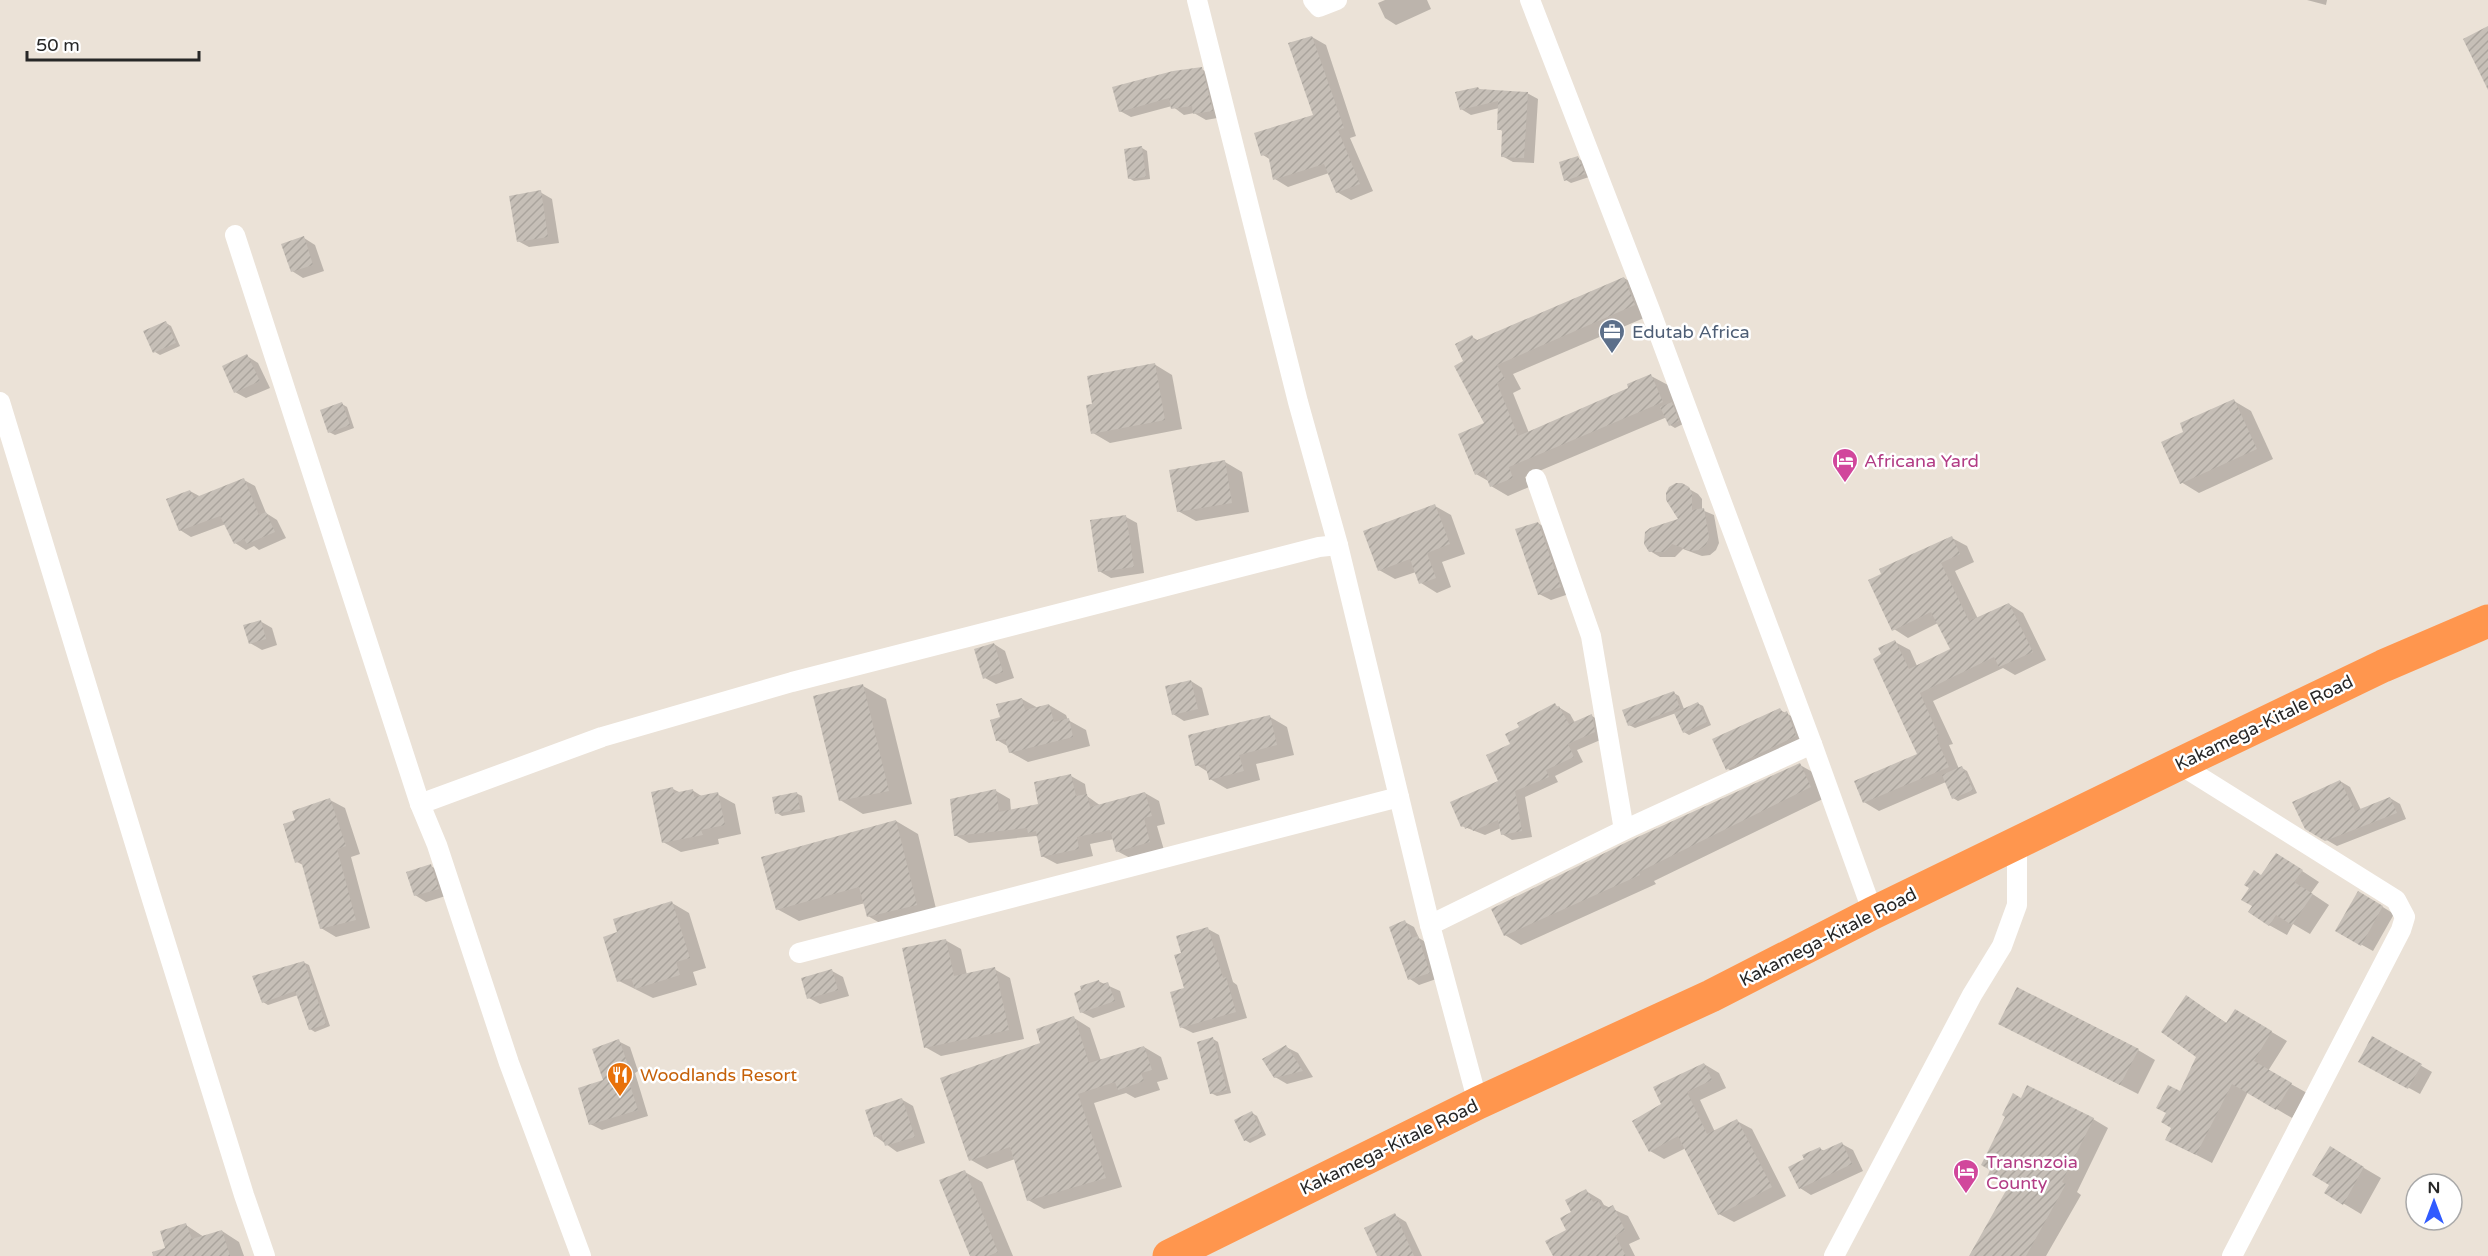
<svg xmlns="http://www.w3.org/2000/svg" width="2488" height="1256" viewBox="0 0 2488 1256" font-family="'Varela Round',sans-serif">
<style>
.shadow{fill:#0003}
.building{fill:url(#building-hatch)}
.lines{fill:none;stroke-linecap:round;stroke-linejoin:round}
.street{stroke:#fff;stroke-width:20}
.highway{stroke:#ff964e;stroke-width:33}
.labels{text-anchor:middle;dominant-baseline:central;stroke-width:5;stroke-linejoin:round;paint-order:stroke}
.service-label{font-size:18px;fill:#4e5e75;stroke:#fff;text-anchor:start}
.hotel-label{font-size:18px;fill:#b23c85;stroke:#fff;text-anchor:start}
.street-label{font-size:18px;fill:#272727;stroke:#fff}
.food-label{font-size:18px;fill:#c56008;stroke:#fff;text-anchor:start}
</style>
<defs>
<pattern id="building-hatch" width="6" height="6" patternUnits="userSpaceOnUse" patternTransform="scale(1.5)"><rect width="6" height="6" fill="#c6bfb7"/><path d="M-1 1l2-2M0 6l6-6M5 7l2-2" fill="none" stroke="#aaa49d"/></pattern>
</defs>
<rect width="100%" height="100%" fill="#ebe2d7"/>
<!-- shadow -->
<g class="shadow">
<path d="M1385,0H1427L1431,9L1396,25L1385,18L1378,3Z"/>
<path d="M2307,0H2327L2326,5Z"/>
<path d="M1312,37L1326,45L1356,136L1350,138L1373,191L1351,200L1337,192L1329,173L1288,187L1275,179L1271,160L1263,155L1315,116Z"/>
<path d="M1201,69L1213,75L1223,117L1206,120L1194,113L1184,115L1172,106L1131,117L1120,111Z"/>
<path d="M1478,88L1483,91L1527,93L1538,99L1534,163L1513,162L1502,156L1504,132L1499,129V108L1471,115L1461,109Z"/>
<path d="M1142,148L1147,151L1150,179L1134,181L1129,178Z"/>
<path d="M1577,158L1583,161L1589,177L1571,183L1566,180Z"/>
<path d="M540,192L552,199L559,243L529,247L518,241Z"/>
<path d="M304,238L315,245L324,271L303,278L292,271Z"/>
<path d="M1624,278L1641,288L1651,315L1513,374L1521,389L1513,393L1529,433L1630,389L1651,376L1668,385L1683,424L1675,428L1670,425L1667,417L1525,477L1529,487L1508,496L1491,486L1490,482L1476,474L1486,424L1465,362L1472,337L1479,341Z"/>
<path d="M166,323L171,326L180,346L160,355L155,352Z"/>
<path d="M247,356L258,363L270,388L246,398L235,392Z"/>
<path d="M1154,364L1172,375L1182,429L1110,443L1093,433L1094,405Z"/>
<path d="M2234,401L2251,411L2273,459L2199,493L2181,482Z"/>
<path d="M342,404L347,407L354,428L335,435L329,432Z"/>
<path d="M1225,462L1242,472L1249,512L1196,521L1178,511Z"/>
<path d="M244,480L255,486L266,513L277,520L286,538L259,550L254,546L246,550L235,543L226,524L191,537L180,530L190,491L201,497Z"/>
<path d="M1682,485L1698,494L1702,499V510L1714,515L1719,543L1716,550L1710,555L1702,556L1683,549L1675,557H1660L1650,551L1680,519Z"/>
<path d="M1435,506L1451,515L1465,554L1442,562L1451,587L1437,593L1421,583L1416,572L1395,579L1379,570Z"/>
<path d="M1126,517L1137,523L1144,573L1111,578L1099,571Z"/>
<path d="M1538,523L1549,530L1572,593L1551,600L1539,594Z"/>
<path d="M1952,538L1967,546L1974,562L1955,571L1978,619L2009,604L2023,613L2046,660L2015,675L2003,668L1933,701L1953,744L1949,745L1959,769L1962,768L1967,771L1977,793L1958,801L1953,798L1946,782L1879,811L1864,802L1856,782L1919,755L1883,655L1895,642L1910,650L1917,666L1952,649L1938,623L1908,638L1894,629Z"/>
<path d="M260,621L272,628L277,645L262,650L250,643Z"/>
<path d="M994,644L1005,651L1014,678L996,684L985,678Z"/>
<path d="M1191,681L1202,688L1209,715L1184,721L1173,714Z"/>
<path d="M863,686L886,699L912,804L863,814L840,800Z"/>
<path d="M1674,693L1679,696L1684,709L1697,703L1703,706L1711,725L1689,735L1684,732L1676,713L1635,728L1629,725Z"/>
<path d="M1022,699L1038,708L1049,705L1066,715L1068,720L1086,730L1090,746L1028,762L1010,752L1009,747L997,740L1001,718Z"/>
<path d="M1555,705L1570,714L1575,723L1592,716L1602,722L1605,738L1577,750L1583,762L1555,776L1558,782L1525,797L1532,837L1512,840L1502,834L1501,828L1485,835L1462,826L1500,782L1512,745L1521,727Z"/>
<path d="M1780,710L1804,723L1813,746L1745,779L1728,769Z"/>
<path d="M1270,717L1287,727L1294,755L1256,764L1260,780L1227,789L1210,779L1208,772L1197,765Z"/>
<path d="M1800,765L1816,774L1827,797L1654,881L1656,884L1521,945L1505,935Z"/>
<path d="M1071,776L1085,784L1087,796L1101,806L1145,793L1159,801L1165,824L1157,826L1164,850L1132,859L1117,851L1114,839L1090,844L1093,856L1057,864L1042,856L1039,838L1036,836L969,843L955,835L996,791L1010,799L1011,811L1040,805Z"/>
<path d="M2340,781L2350,787L2361,810L2390,798L2400,804L2406,819L2337,846L2306,828Z"/>
<path d="M673,789L681,793L692,790L703,797L717,794L735,804L741,834L718,839L719,844L681,852L663,842Z"/>
<path d="M796,793L802,796L805,812L782,816L777,813Z"/>
<path d="M330,800L345,808L360,854L351,857L370,928L336,937L321,928L305,866L297,862V821Z"/>
<path d="M896,821L918,834L938,917L890,929L868,916L865,903L799,921L777,909Z"/>
<path d="M2293,865L2319,882L2311,893L2329,905L2310,934L2293,924L2287,935L2269,925L2254,906L2262,876Z"/>
<path d="M431,866L442,873L449,895L426,902L415,895Z"/>
<path d="M2370,899L2394,914L2373,951L2337,931Z"/>
<path d="M672,903L689,913L706,968L693,972L697,985L653,998L619,981V933Z"/>
<path d="M1405,922L1414,927L1419,938L1427,943L1439,978L1419,985L1410,979Z"/>
<path d="M1208,929L1219,935L1233,982L1237,985L1247,1018L1193,1033L1181,1027L1186,989L1182,954Z"/>
<path d="M945,940L961,949L967,975L994,969L1010,978L1024,1039L941,1056L925,1047Z"/>
<path d="M303,962L309,965L330,1026L315,1032L310,1029L298,995L268,1005L263,1002Z"/>
<path d="M832,971L843,977L849,996L820,1004L809,998Z"/>
<path d="M1098,981L1120,991L1125,1007L1093,1018L1081,1012Z"/>
<path d="M2187,997L2228,1024L2236,1011L2287,1041L2268,1071L2307,1093L2292,1118L2248,1092L2212,1163L2183,1148L2173,1127L2180,1093L2198,1056Z"/>
<path d="M1074,1018L1090,1028L1101,1061L1144,1047L1161,1057L1168,1079L1157,1082L1160,1090L1135,1098L1126,1093L1094,1103L1122,1187L1044,1209L1028,1200L1015,1159L987,1169L971,1160L1042,1043Z"/>
<path d="M2018,1033L2138,1050L2155,1060L2138,1094Z"/>
<path d="M2373,1038L2432,1072L2420,1094L2360,1061Z"/>
<path d="M1213,1039L1218,1042L1231,1093L1217,1096L1211,1093Z"/>
<path d="M618,1041L630,1047L638,1071L635,1073L648,1116L602,1130L590,1124Z"/>
<path d="M1286,1047L1298,1053L1313,1077L1287,1084L1275,1077Z"/>
<path d="M1704,1064L1719,1073L1726,1088L1700,1100L1715,1132L1737,1121L1752,1129L1786,1196L1734,1222L1719,1214L1686,1148L1664,1159L1650,1151L1663,1105Z"/>
<path d="M901,1099L913,1106L925,1143L897,1152L875,1136Z"/>
<path d="M2022,1100L2093,1119L2108,1128L2077,1192L2081,1195L2046,1256H1971L2009,1187Z"/>
<path d="M1252,1113L1257,1116L1266,1135L1250,1143L1245,1140Z"/>
<path d="M1842,1144L1853,1150L1863,1171L1811,1195L1800,1188L1806,1160L1820,1149L1825,1151Z"/>
<path d="M2330,1148L2381,1178L2361,1214L2326,1193L2331,1185Z"/>
<path d="M965,1172L982,1182L1013,1256H971Z"/>
<path d="M1586,1191L1601,1200L1604,1205L1628,1216L1640,1239L1629,1244L1635,1256H1554Z"/>
<path d="M1395,1215L1406,1222L1422,1256H1384Z"/>
<path d="M186,1225L204,1237L222,1231L239,1242L244,1256H170Z"/>
</g>
<!-- building -->
<g class="building">
<path d="M2488,26V90L2463,39Z"/>
<path d="M1312,36L1344,128L1338,130L1360,184L1336,193L1324,164L1273,180L1268,154L1261,156L1254,133L1313,115L1288,43Z"/>
<path d="M1202,67L1213,111L1193,114L1192,106L1171,109L1169,98L1119,112L1112,87L1173,71Z"/>
<path d="M1478,87L1479,89L1528,92L1524,158L1501,157L1502,130H1497L1498,101L1460,110L1455,92Z"/>
<path d="M1142,146L1146,177L1128,179L1124,149Z"/>
<path d="M1578,156L1585,174L1564,181L1559,162Z"/>
<path d="M541,190L548,237L517,242L509,196Z"/>
<path d="M304,236L313,265L291,272L281,244Z"/>
<path d="M1624,277L1635,305L1497,365L1505,379L1497,383L1518,436L1628,388L1627,384L1651,374L1663,402L1509,467L1513,478L1490,487L1484,471L1475,475L1458,434L1484,423L1454,366L1463,361L1455,344L1472,335L1475,341Z"/>
<path d="M166,321L176,343L153,353L143,331Z"/>
<path d="M247,354L260,381L234,393L222,366Z"/>
<path d="M1155,363L1165,420L1091,434L1086,405L1092,404L1087,376Z"/>
<path d="M2234,399L2257,449L2180,484L2161,442L2183,432L2180,423Z"/>
<path d="M342,402L350,425L328,433L320,410Z"/>
<path d="M1672,402L1679,421L1669,426L1660,407Z"/>
<path d="M1225,460L1232,503L1177,512L1169,470Z"/>
<path d="M244,478L259,515L266,512L275,532L247,544L244,539L234,544L220,516L179,531L166,499L190,490L194,498Z"/>
<path d="M1676,483H1682L1689,487L1692,493V510L1704,508L1709,537L1706,545L1699,550L1691,551L1672,544L1664,552H1649L1644,544L1645,532L1650,528L1678,519L1666,500V493L1669,487Z"/>
<path d="M1435,504L1450,544L1427,553L1436,578L1419,584L1410,559L1378,571L1363,531Z"/>
<path d="M1126,515L1134,567L1098,572L1090,520Z"/>
<path d="M1538,522L1561,587L1538,595L1515,529Z"/>
<path d="M1952,536L1960,554L1941,563L1969,621L2009,603L2033,652L1999,667L1994,657L1920,693L1939,736L1936,737L1949,767L1863,803L1854,781L1917,754L1873,659L1881,654L1878,648L1895,640L1909,669L1950,649L1931,612L1892,631L1868,580L1881,574L1879,569Z"/>
<path d="M261,620L266,639L249,644L243,625Z"/>
<path d="M994,643L1003,672L983,679L974,649Z"/>
<path d="M1191,680L1198,709L1172,715L1165,686Z"/>
<path d="M863,684L889,791L839,801L813,696Z"/>
<path d="M1674,691L1680,708L1628,726L1622,710Z"/>
<path d="M1022,698L1025,710L1049,704L1054,722L1069,718L1073,737L1009,753L1005,739L996,741L990,720L1000,717L996,704Z"/>
<path d="M1698,702L1707,722L1683,733L1674,713Z"/>
<path d="M1555,703L1557,707L1559,706L1569,724L1592,714L1595,732L1568,744L1574,757L1546,770L1549,777L1515,791L1522,831L1501,835L1498,820L1473,831L1471,826L1465,829L1464,826L1461,827L1450,802L1498,781L1486,755L1510,744L1505,734L1519,727L1517,723Z"/>
<path d="M1780,708L1783,713L1787,711L1796,736L1726,770L1712,739Z"/>
<path d="M1270,715L1277,745L1239,755L1244,771L1209,780L1205,764L1195,766L1188,735Z"/>
<path d="M1800,763L1811,787L1639,872L1640,875L1504,936L1491,909L1629,841Z"/>
<path d="M1962,766L1973,790L1952,799L1942,775Z"/>
<path d="M1071,774L1076,796L1087,794L1090,807L1145,792L1152,816L1144,818L1150,842L1116,852L1110,830L1077,837L1079,849L1041,857L1036,831L1028,833L1027,828L954,836L950,799L996,789L999,812L1038,804L1034,782Z"/>
<path d="M2340,780L2355,811L2390,797L2397,813L2325,841L2305,829L2292,802Z"/>
<path d="M673,787L674,793L693,789L694,797L718,792L725,825L701,830L703,835L662,843L651,792Z"/>
<path d="M797,792L800,809L775,814L772,797Z"/>
<path d="M330,798L346,846L337,849L356,920L320,929L301,861L295,863L283,824L295,820L292,811Z"/>
<path d="M896,820L917,905L867,917L859,887L776,910L761,857Z"/>
<path d="M2276,853L2303,870L2294,882L2313,894L2292,925L2276,915L2269,926L2248,912L2252,906L2241,900L2249,888L2244,885L2254,870L2261,875Z"/>
<path d="M431,864L439,889L414,896L406,872Z"/>
<path d="M2358,891L2383,906L2361,946L2335,931Z"/>
<path d="M672,901L690,958L676,962L680,975L635,989L631,978L617,982L603,937L617,932L613,919Z"/>
<path d="M1405,920L1412,938L1418,936L1430,973L1408,980L1389,927Z"/>
<path d="M1208,927L1223,978L1226,977L1236,1012L1180,1028L1170,992L1184,988L1174,955L1181,953L1176,936Z"/>
<path d="M946,939L954,976L995,967L1009,1030L924,1048L902,948Z"/>
<path d="M304,961L326,1024L309,1030L295,991L262,1003L252,976Z"/>
<path d="M832,969L838,990L807,999L801,978Z"/>
<path d="M1099,980L1100,985L1108,982L1115,1001L1080,1013L1074,993L1081,990L1080,986Z"/>
<path d="M2017,987L2139,1049L2120,1085L1998,1024Z"/>
<path d="M2186,995L2226,1023L2235,1009L2272,1031L2254,1061L2292,1083L2276,1110L2232,1084L2196,1155L2165,1140L2171,1128L2161,1122L2166,1113L2156,1108L2168,1085L2180,1091L2196,1057L2161,1032Z"/>
<path d="M1074,1016L1089,1063L1144,1046L1152,1070L1141,1073L1144,1081L1118,1090L1115,1082L1078,1094L1106,1178L1027,1201L1010,1147L969,1161L940,1078L1040,1043L1036,1029Z"/>
<path d="M2372,1036L2422,1064L2408,1089L2358,1062Z"/>
<path d="M1213,1037L1227,1090L1210,1094L1197,1042Z"/>
<path d="M619,1039L628,1065L624,1066L638,1110L589,1125L578,1088L603,1080L592,1049Z"/>
<path d="M1286,1045L1303,1071L1274,1078L1262,1059Z"/>
<path d="M1704,1063L1712,1080L1687,1092L1707,1134L1737,1119L1772,1187L1718,1215L1678,1136L1649,1152L1632,1121L1661,1104L1653,1087Z"/>
<path d="M2027,1085L2094,1118L2062,1182L2066,1184L2026,1256H1969L2008,1187L1987,1177L1990,1170L1981,1165L2005,1117L2002,1115L2013,1093L2021,1098Z"/>
<path d="M902,1098L915,1137L885,1146L881,1134L874,1137L865,1110Z"/>
<path d="M1252,1111L1262,1133L1244,1141L1234,1120Z"/>
<path d="M1842,1142L1852,1164L1799,1189L1788,1167L1804,1159L1802,1155L1820,1147L1822,1151Z"/>
<path d="M2330,1146L2364,1167L2343,1205L2324,1193L2329,1185L2312,1175Z"/>
<path d="M965,1170L998,1252L988,1256H970L939,1180Z"/>
<path d="M1586,1189L1593,1202L1598,1200L1603,1210L1613,1205L1625,1230L1615,1236L1626,1256H1553L1545,1241L1566,1230L1560,1218L1571,1212L1565,1200Z"/>
<path d="M1395,1213L1414,1256H1377L1364,1228Z"/>
<path d="M186,1223L192,1239L222,1230L230,1256H153L152,1252L165,1248L160,1231Z"/>
</g>
<g class="lines">
<!-- street -->
<g class="street">
<path d="M1197,0L1298,402L1338,545"/>
<path d="M1313,0L1319,7L1337,0"/>
<path d="M235,235L420,804L437,845L509,1063L581,1256"/>
<path d="M0,402L150,893L244,1195L265,1256"/>
<path d="M1536,479L1591,636L1624,830"/>
<path d="M1812,744L1873,913"/>
<path d="M2179,764L2396,900L2405,917L2401,930L2232,1256"/>
<path d="M420,804L602,737L792,682L1319,547L1338,545L1430,925L1478,1103"/>
<path d="M1430,925L1624,830L1812,744L1650,310L1530,0"/>
<path d="M799,953L1399,797"/>
<path d="M1834,1256L1972,995L2002,946L2017,905V844"/>
</g>
<!-- highway -->
<path class="highway" d="M1169,1256L1478,1103L1711,996L1873,913L2179,764L2383,666L2488,621"/>
</g>
<!-- icons -->
<defs>
<symbol id="office-pin" viewBox="-11 -11 22 30"><path d="M0 17L-7.5 6A9.5 9.5 0 1 1 7.5 6Z" fill="#5c6f8a" stroke="#fff"/><path d="M-6-3h4V-5.5h4V-3h4V5H-6ZM-1-4.5V-3h2v-1.5ZM-6 0V1H6V0Z" fill="#fff"/></symbol>
<symbol id="hotel-pin" viewBox="-11 -11 22 30"><path d="M0 17L-7.5 6A9.5 9.5 0 1 1 7.5 6Z" fill="#d1479c" stroke="#fff"/><path d="M-6-4.5h1.5V1H6V5H4.5V3h-9V5H-6ZM-4 0a1.8 1.8 0 1 1 3.6 0ZM.5 0V-2.5h3Q6-2.5 6 0Z" fill="#fff"/></symbol>
<symbol id="restaurant-pin" viewBox="-11 -11 22 30"><path d="M0 17L-7.5 6A9.5 9.5 0 1 1 7.5 6Z" fill="#e8710a" stroke="#fff"/><path d="M-5-6h1v4h1v-4h1v4h1v-4h1v5L-1.5 .5V6h-2V.5L-5-1ZM5-6V6H3V1.5H1.5Q1.5-4 5-6Z" fill="#fff"/></symbol>
</defs>
<g fill-rule="evenodd">
<use href="#office-pin" x="1597" y="317" width="30" height="40"/>
<use href="#hotel-pin" x="1830" y="446" width="30" height="40"/>
<use href="#restaurant-pin" x="605" y="1060" width="30" height="40"/>
<use href="#hotel-pin" x="1951" y="1157" width="30" height="40"/>
</g>
<g class="labels">
<!-- service labels -->
<g class="service-label">
<text x="1632" y="332">Edutab Africa</text>
</g>
<!-- hotel labels -->
<g class="hotel-label">
<text x="1864" y="461">Africana Yard</text>
<text x="1986" y="1162">Transnzoia<tspan x="1986" dy="21">County</tspan></text>
</g>
<!-- street labels -->
<g class="street-label">
<text transform="translate(2264 723) rotate(-26)">Kakamega-Kitale Road</text>
<text transform="translate(1828 937) rotate(-27)">Kakamega-Kitale Road</text>
<text transform="translate(1389 1147) rotate(-26)">Kakamega-Kitale Road</text>
</g>
<!-- food labels -->
<g class="food-label">
<text x="640" y="1075">Woodlands Resort</text>
</g>
</g>
<!-- north arrow -->
<g transform="translate(2434 1202)"><circle r="28" fill="#ffffff" stroke="#a9a9a9" stroke-width="1.5"/>
<path d="M0-4.5L10 22L0 15L-10 22Z" fill="#305bff"/>
<text y="-9" font-size="16" font-weight="bold" text-anchor="middle" fill="#272727">N</text>
</g>
<!-- scale -->
<path d="M27 51v9h172v-9" fill="none" stroke="#272727" stroke-width="3"/>
<text x="36" y="51" font-size="18" fill="#272727" stroke="#ffffff" stroke-width="4.5" paint-order="stroke">50 m</text>
</svg>
